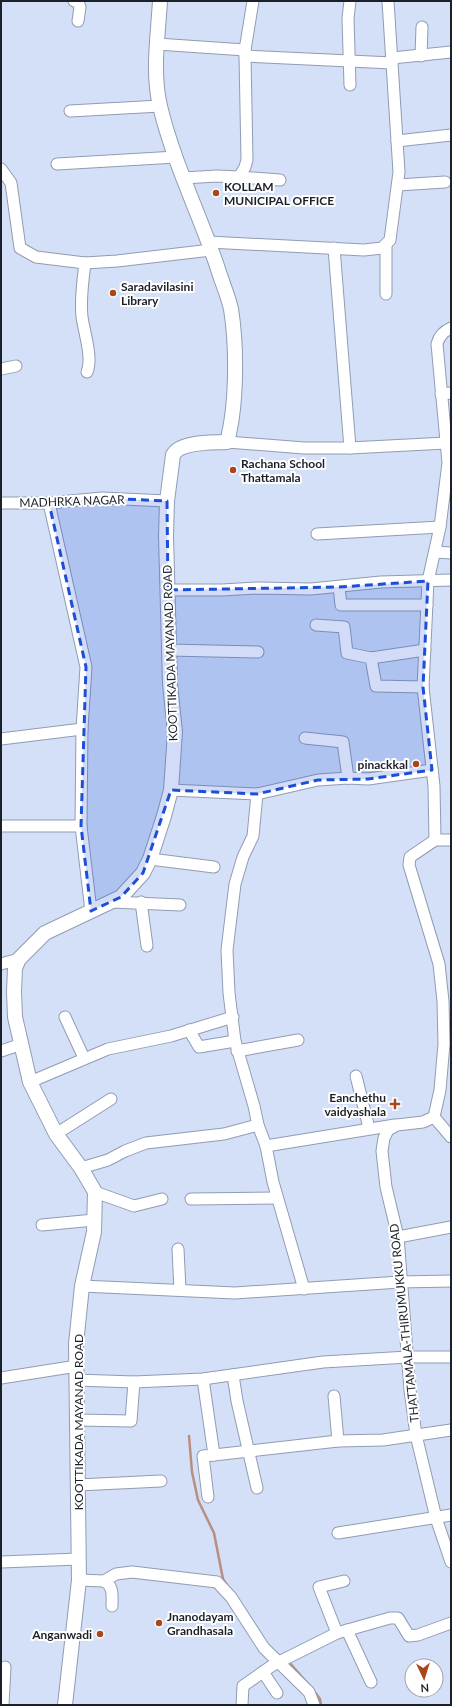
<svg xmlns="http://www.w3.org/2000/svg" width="452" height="1706" viewBox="0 0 452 1706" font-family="Lato,sans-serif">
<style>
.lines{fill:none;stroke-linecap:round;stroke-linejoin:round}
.stream{stroke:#b88e7f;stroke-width:2.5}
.minor-casing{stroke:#919cb3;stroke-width:13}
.major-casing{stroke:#919cb3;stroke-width:16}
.minor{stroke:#fff;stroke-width:11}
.major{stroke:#fff;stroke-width:14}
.marked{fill:#1d4ed8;fill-opacity:0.2;stroke:#1d4ed8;stroke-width:3;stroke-dasharray:8 5;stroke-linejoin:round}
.poi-dot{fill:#ab461b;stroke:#fff;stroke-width:1.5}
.labels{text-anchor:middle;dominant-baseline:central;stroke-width:4;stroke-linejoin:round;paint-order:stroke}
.poi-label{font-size:12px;font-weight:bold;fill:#1c2029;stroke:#fff;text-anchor:start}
.street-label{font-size:12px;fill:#1c2029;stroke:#fff}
</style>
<rect width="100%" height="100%" fill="#d4e0f8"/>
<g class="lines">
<!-- stream -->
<g class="stream">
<path d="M189,1436L192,1472L198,1500L214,1533L223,1579L227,1585"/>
<path d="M289,1662L309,1685"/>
<path d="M314,1691L320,1699L321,1705"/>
</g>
<defs>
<g id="minor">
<path d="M74,1L78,2L80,7L78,21"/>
<path d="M350,1L348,18L350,85"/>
<path d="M157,44L245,50V56L392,63"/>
<path d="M245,50L253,1"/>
<path d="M421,56L422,27"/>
<path d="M392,58L451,52"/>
<path d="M70,111L160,106"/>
<path d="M397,141L451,135"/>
<path d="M57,164L176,157"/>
<path d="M1,169L11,183L20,248L36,257L85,263L117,261L211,250"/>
<path d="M239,177L280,180"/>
<path d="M183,178L217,176L239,177L245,167L247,160L245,56"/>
<path d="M398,185L445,182"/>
<path d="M209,242L364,250L382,248L390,240L399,172L388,1"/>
<path d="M334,248L350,448"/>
<path d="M85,263C83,280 80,299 82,317C84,332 93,358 87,372"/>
<path d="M386,294V245"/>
<path d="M451,328C444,331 439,336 437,344L448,463L440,527L428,581L423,687L434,786L435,840L410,857L409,865L439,964L443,1001L444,1044L440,1090L434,1117L423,1122L397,1125L388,1130L384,1138L382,1151L386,1187L398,1237L410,1390L416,1435L436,1518L451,1562"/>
<path d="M1,369L16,366"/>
<path d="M441,394L451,393"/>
<path d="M227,442L304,448H350L446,443"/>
<path d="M1,503H49L102,498L167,501"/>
<path d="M49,503L86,667L82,729L81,826L91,911"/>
<path d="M317,534L440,527"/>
<path d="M435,552L451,553"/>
<path d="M339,587L341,605H427"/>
<path d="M168,590H222L257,588L311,589L381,582L451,580"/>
<path d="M316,625L344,627L347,653L371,658L376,686L423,687"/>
<path d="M169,650L258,652"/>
<path d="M371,658L425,650"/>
<path d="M305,738L343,742L348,778"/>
<path d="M1,739L82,729"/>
<path d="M171,790L257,794L318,780L348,778L368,779L432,770"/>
<path d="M257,794L253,836L243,857L235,884L227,950L229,993L235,1041L254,1106L258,1125L266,1146L273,1182L304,1289"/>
<path d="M1,826H81"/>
<path d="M435,840H451"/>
<path d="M150,859L214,867"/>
<path d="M112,902L180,905"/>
<path d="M141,902L147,946"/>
<path d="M1,964L19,959"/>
<path d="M65,1017L84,1058"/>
<path d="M189,1030L199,1047L235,1041"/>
<path d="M1,1051L22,1044"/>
<path d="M237,1051L298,1040"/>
<path d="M356,1076L369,1128"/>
<path d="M30,1082L108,1049L171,1036L233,1017"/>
<path d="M434,1117L451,1137"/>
<path d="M56,1134L111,1099"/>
<path d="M266,1146L395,1125"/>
<path d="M81,1168L108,1160L125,1151L146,1143L224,1134L258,1125"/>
<path d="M95,1192L134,1206L162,1199"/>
<path d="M191,1199L277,1198"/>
<path d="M42,1225L94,1220"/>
<path d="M398,1237L451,1227"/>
<path d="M178,1249L180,1290"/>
<path d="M82,1286L235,1293L400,1282L451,1281"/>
<path d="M233,1375L237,1401L257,1488"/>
<path d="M1,1378L77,1366"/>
<path d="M203,1379L214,1455L203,1456L208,1497"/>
<path d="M76,1380L134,1382L203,1379L323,1362L408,1357H451"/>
<path d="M334,1396L338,1441"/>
<path d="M77,1420L131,1421L134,1382"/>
<path d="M214,1455L338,1441L383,1440L451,1430"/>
<path d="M78,1485L161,1481"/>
<path d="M338,1533L451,1515"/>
<path d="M1,1562L78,1559"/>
<path d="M79,1580L104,1581L116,1574L132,1572L217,1582L231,1597L264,1648L309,1692L314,1705"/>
<path d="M104,1581C114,1586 112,1596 112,1606"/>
<path d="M347,1630L371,1682"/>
<path d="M337,1633L319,1587L344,1581"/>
<path d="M263,1672L277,1693"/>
<path d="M3,1705L5,1667"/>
<path d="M242,1705L243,1686L273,1665L337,1633L390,1618H398L409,1636L418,1635L451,1623"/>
</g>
<path id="major" d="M65,1705L79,1580L76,1344L82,1286L94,1232L95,1192L81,1168L56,1134L30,1082L15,1017L14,992L15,968L19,959L45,933L121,897L143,873L150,859L164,816L171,790L175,732L170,684L166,536L167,501L173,455C180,441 213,443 227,442C237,405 237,347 231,309C228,295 221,280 217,266C199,213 173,161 160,106C152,72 158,36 160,1"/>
</defs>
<!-- minor casing -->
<use href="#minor" class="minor-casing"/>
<!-- major casing -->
<use href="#major" class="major-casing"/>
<!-- minor -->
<use href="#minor" class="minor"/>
<!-- major -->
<use href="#major" class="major"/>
</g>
<!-- marked area -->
<path class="marked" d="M102,498L167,501L168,590L339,587L428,581L423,687L432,770L368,779L318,780L257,794L171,790L143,873L121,897L91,911L81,826L86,667L49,503Z"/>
<!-- markers -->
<g class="poi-dot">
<circle cx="216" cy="193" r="4"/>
<circle cx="113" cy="293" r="4"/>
<circle cx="233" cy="470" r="4"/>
<circle cx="416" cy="764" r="4"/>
<path d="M393 1098h4v4h4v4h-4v4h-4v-4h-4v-4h4z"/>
<circle cx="159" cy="1623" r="4"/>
<circle cx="100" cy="1634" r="4"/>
</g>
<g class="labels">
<!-- poi labels -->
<g class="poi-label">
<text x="224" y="186">KOLLAM<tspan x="224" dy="14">MUNICIPAL OFFICE</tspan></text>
<text x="121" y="286">Saradavilasini<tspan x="121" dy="14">Library</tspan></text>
<text x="241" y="463">Rachana School<tspan x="241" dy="14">Thattamala</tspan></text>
<text x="408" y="764" text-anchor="end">pinackkal</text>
<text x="386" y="1097" text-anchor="end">Eanchethu<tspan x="386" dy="14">vaidyashala</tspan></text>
<text x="167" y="1616">Jnanodayam<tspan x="167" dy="14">Grandhasala</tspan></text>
<text x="92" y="1634" text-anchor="end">Anganwadi</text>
</g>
<!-- street labels -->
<g class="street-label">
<text transform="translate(72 501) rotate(-2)">MADHRKA NAGAR</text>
<text transform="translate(170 653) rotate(-92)">KOOTTIKADA MAYANAD ROAD</text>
<text transform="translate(404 1323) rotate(-96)">THATTAMALA-THIRUMUKKU ROAD</text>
<text transform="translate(78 1422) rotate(-90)">KOOTTIKADA MAYANAD ROAD</text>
</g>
</g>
<!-- border -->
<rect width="452" height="1706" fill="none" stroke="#1c2029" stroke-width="4"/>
<!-- north arrow -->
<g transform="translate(424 1678) rotate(176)"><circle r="19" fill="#ffffff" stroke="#a4a6a9"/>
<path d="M0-3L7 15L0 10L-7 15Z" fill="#ab461b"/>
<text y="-6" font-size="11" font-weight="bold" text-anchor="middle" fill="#1c2029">N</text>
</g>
</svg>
